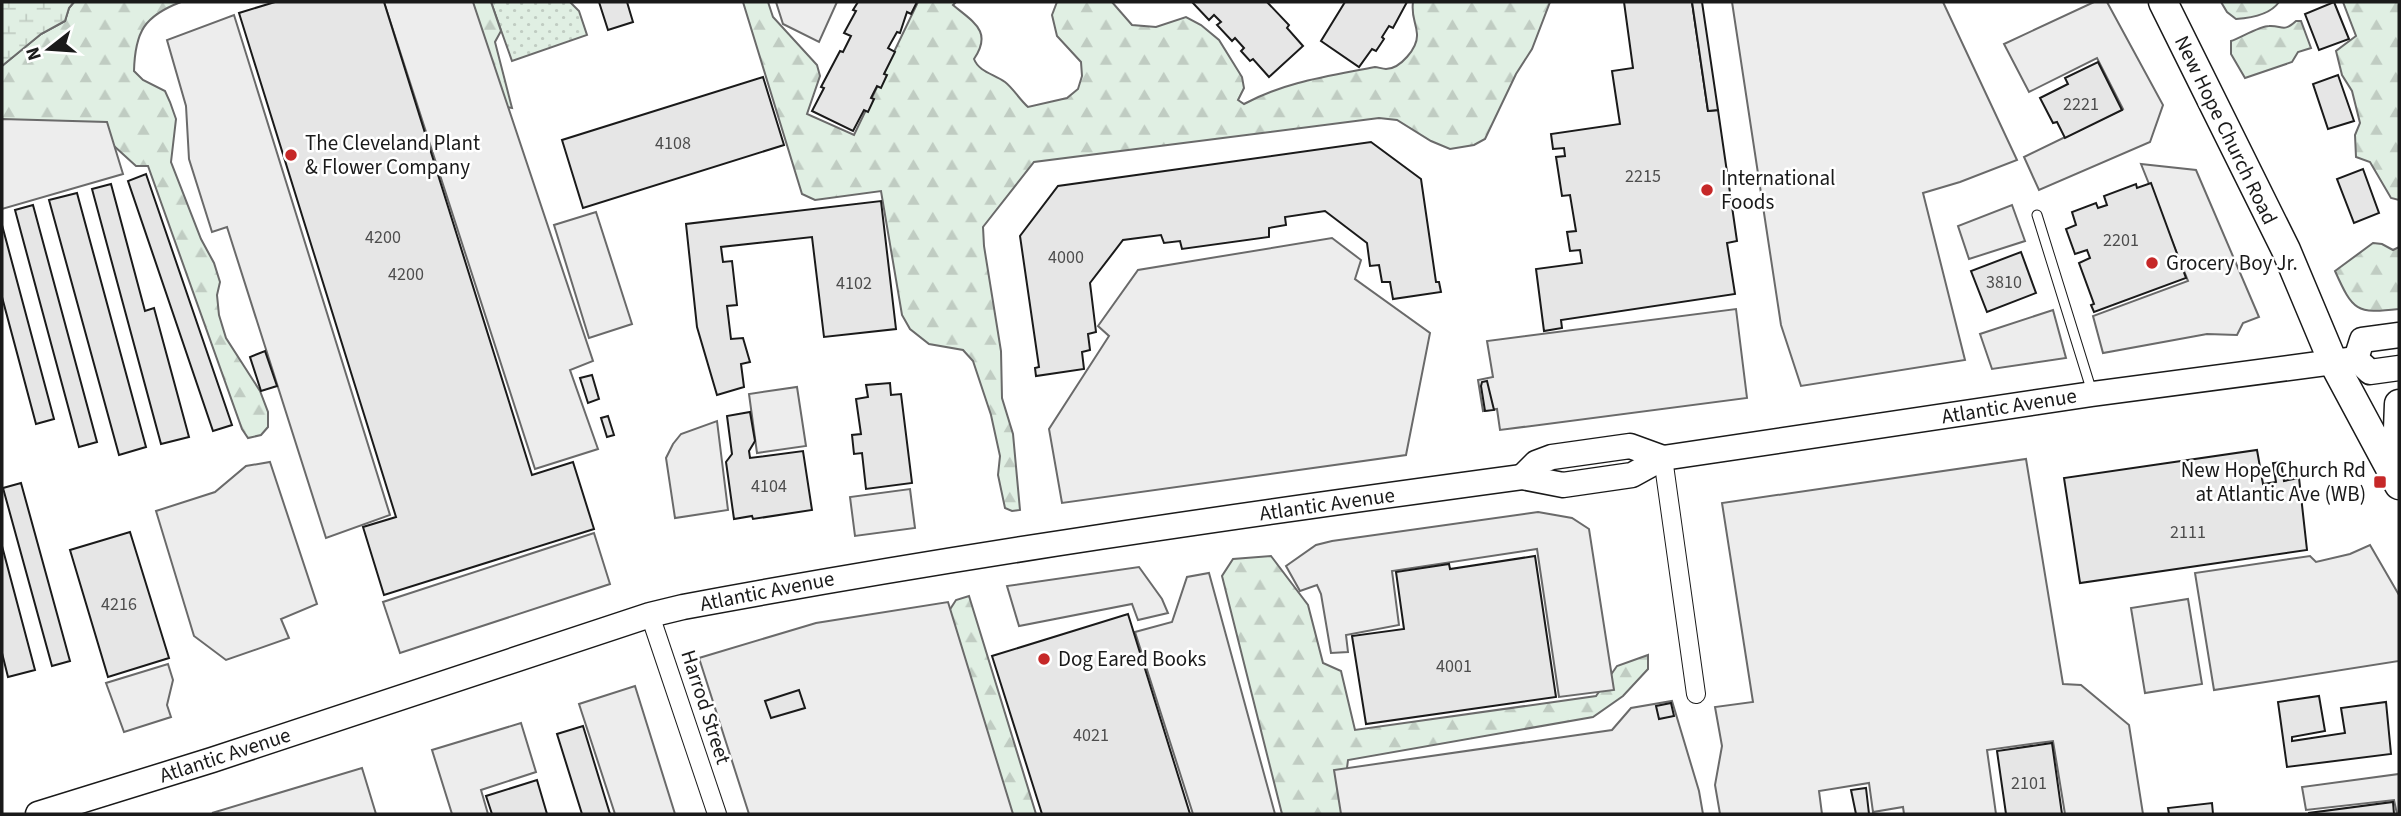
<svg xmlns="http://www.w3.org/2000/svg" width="2401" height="816" viewBox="0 0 2401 816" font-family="'Source Sans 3',sans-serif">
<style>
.grass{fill:url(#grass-dots);stroke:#6a6a6a;stroke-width:2}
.forest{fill:url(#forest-firs);stroke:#6a6a6a;stroke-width:2}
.wetland{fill:url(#wetland-marsh);stroke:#6a6a6a;stroke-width:2}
.parking{fill:#ededed;stroke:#6a6a6a;stroke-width:2}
.building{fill:#e6e6e6;stroke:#1a1a1a;stroke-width:2}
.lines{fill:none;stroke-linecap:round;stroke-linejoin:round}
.lane-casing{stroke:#1a1a1a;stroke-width:11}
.street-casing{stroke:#1a1a1a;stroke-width:20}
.secondary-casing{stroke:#1a1a1a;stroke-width:27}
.primary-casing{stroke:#1a1a1a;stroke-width:31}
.lane{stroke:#fff;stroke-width:9}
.street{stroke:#fff;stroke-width:18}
.secondary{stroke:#fff;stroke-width:24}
.primary{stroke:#fff;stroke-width:28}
.poi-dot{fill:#c62828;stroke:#fff;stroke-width:2.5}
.labels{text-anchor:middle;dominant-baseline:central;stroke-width:5;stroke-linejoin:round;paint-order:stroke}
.number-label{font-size:18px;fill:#4d4d4d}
.street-label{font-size:21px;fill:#1a1a1a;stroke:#fff}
.poi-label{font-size:21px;fill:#1a1a1a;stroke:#fff;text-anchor:start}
</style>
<defs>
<pattern id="grass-dots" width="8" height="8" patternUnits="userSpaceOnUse" patternTransform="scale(1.75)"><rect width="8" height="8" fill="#e0efe3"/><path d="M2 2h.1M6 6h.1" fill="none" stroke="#c0ccc2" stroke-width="1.8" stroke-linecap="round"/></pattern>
<pattern id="forest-firs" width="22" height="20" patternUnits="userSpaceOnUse" patternTransform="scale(1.75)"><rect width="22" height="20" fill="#e0efe3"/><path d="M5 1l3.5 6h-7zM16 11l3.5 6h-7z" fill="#c0ccc2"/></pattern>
<pattern id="wetland-marsh" width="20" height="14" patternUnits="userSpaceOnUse" patternTransform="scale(1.75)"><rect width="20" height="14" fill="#e0efe3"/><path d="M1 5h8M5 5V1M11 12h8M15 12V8" fill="none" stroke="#c0ccc2"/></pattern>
</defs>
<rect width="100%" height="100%" fill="#fff"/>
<!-- grass -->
<path class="grass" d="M491,2H570L579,11L587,35L512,61Z"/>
<!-- forest -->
<g class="forest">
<path d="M74,2H181C144,16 135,32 134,71L143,80L165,91L170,102L176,119L171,162L201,239L214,263L220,282L217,295L219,315L226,338L260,391L268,412V427L261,435L248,438L242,429L148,166H136L103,136L2,122V66L41,34L65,21L69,8Z"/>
<path d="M466,2H491L501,31L495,42L512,108L502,106Z"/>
<path d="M743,2H768L773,17L817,65L820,76L807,114L854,135L918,2H956L953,5C973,22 993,31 974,59C979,72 994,74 1005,82C1013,88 1019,99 1028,107L1067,98L1078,89L1082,76L1081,62L1057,36L1052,15L1057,2H1112L1132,25L1156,27L1186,17L1201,25L1219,40L1242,77L1244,88L1238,100L1244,104C1284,82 1330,76 1375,67C1378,67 1382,69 1386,69C1400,69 1418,48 1417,34C1416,21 1411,17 1413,2H1550L1532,49L1516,74L1485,139L1474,145L1450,149L1431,141L1397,120L1379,118L1034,162L983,227L984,246L1001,351L1002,398L1013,434L1020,510L1012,511L1005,508L998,475L1000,456L991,415L973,361L963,350L929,344L910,329L902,315L881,191L815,200L802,194Z"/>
<path d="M2221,2H2279C2270,15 2251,18 2236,19L2227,12Z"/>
<path d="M2343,2H2399V200L2391,198L2370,162L2356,157L2355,135L2360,123L2352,91L2342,75L2336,51L2356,36Z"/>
<path d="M2296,21H2301L2311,48L2298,52L2292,62L2245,78L2231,54V41C2240,38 2260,26 2269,26C2282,25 2283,33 2296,21Z"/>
<path d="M2373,243L2382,244L2393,250L2399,247V309C2356,314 2353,311 2335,271Z"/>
<path d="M1271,556L1308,605L1323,663L1341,671L1355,730L1596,696L1617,666L1648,655V669L1623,696L1593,717L1348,760L1343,800L1345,814H1282L1222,576L1233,559Z"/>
<path d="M969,596L1036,814H1002L940,625L956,600Z"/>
</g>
<!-- wetland -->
<path class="wetland" d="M2,2H74L69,8L65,21L41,34L2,66Z"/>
<!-- parking -->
<g class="parking">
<path d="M384,2H473L593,361L570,370L598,449L535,469Z"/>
<path d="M776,2H837L819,42L783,24Z"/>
<path d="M1732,2H1943L2017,160L1960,182L1923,193L1965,360L1801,386L1781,325Z"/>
<path d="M2094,2H2107L2163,105L2150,142L2039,190L2024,157L2123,109L2097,58L2029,92L2004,44Z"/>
<path d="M234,15L390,515L326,538L227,227L212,232L189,159L186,106L167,40Z"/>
<path d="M2,119L107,122L123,174L2,209Z"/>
<path d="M2141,164L2196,170L2259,317L2243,323L2237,335L2207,334L2103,353L2093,316L2188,281Z"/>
<path d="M2012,205L2025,241L1969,259L1958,226Z"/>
<path d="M596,212L632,324L589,338L554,225Z"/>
<path d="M1332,238L1361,260L1355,279L1430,333L1406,455L1062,503L1049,429L1109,336L1098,326L1138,270Z"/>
<path d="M1736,309L1747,398L1500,430L1497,409L1483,411L1478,380L1493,377L1487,341Z"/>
<path d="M2053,310L2066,358L1992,369L1980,334Z"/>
<path d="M797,387L806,446L757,453L749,394Z"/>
<path d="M717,421L728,510L675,518L666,458L673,444L681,434Z"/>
<path d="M2026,459L2063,684L2081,685L2129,725L2143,814H2065L2053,741L1987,750L1996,814H1904L1903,807L1873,812L1869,783L1819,791L1822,814H1720L1715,785L1722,746L1715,707L1753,702L1722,503Z"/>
<path d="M270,462L317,604L281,619L289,638L226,660L194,636L156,511L215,492L246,466Z"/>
<path d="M910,489L915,528L855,536L850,497Z"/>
<path d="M1538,512L1572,518L1589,529L1614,690L1559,697L1537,549L1392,571L1399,625L1346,635L1348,652L1331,653L1321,594L1317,585L1300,591L1286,566L1316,545L1332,541Z"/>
<path d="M594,533L610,584L400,653L383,602Z"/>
<path d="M2370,545L2399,595V661L2214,690L2195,573L2310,556L2316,562L2350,554Z"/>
<path d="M1139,567L1162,599L1168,613L1138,620L1132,604L1019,626L1007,586Z"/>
<path d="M1209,573L1275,814H1193L1135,632L1172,622L1187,577Z"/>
<path d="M2188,599L2202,684L2145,693L2131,608Z"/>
<path d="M948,602L1013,814H749L699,658L816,623Z"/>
<path d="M168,664L173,680L167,705L171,717L124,732L106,683Z"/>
<path d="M635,686L675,814H615L579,704Z"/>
<path d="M1672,701L1699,791L1703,814H1341L1334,770L1612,730L1631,708Z"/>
<path d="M521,723L536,772L481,790L488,814H452L432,750Z"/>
<path d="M362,768L376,814L212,813Z"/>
<path d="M2399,774V814H2397L2394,800L2306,810L2302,787Z"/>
</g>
<!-- building -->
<g class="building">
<path d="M275,2H384L532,475L573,462L594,529L384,595L363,527L396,517L239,13Z"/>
<path d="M599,2H627L633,22L608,30Z"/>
<path d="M858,2H917L911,14L907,12L900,33L897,32L888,48L895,52L884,74L887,75L881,88L877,86L871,98L874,99L868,112L864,110L853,131L812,111L824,88L821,87L840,51L843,52L851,36L844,33L856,11L853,10Z"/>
<path d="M1192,2H1267L1289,25L1287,28L1303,46L1269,77L1253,59L1250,61L1241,51L1244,48L1235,38L1232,41L1217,25L1221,22L1214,15L1209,20Z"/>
<path d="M1345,2H1407L1393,28L1389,26L1382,37L1384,39L1376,51L1372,49L1359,67L1321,41Z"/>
<path d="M1624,2H1692L1708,111L1718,110L1737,241L1727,243L1735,294L1561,320L1562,328L1544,331L1536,269L1582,263L1580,250L1570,251L1567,232L1576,231L1570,195L1562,196L1556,157L1565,156L1564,148L1553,149L1551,134L1620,124L1612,71L1633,68Z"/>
<path d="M1692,2H1702L1718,110L1708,111Z"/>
<path d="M2334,2L2349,39L2319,50L2305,14Z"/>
<path d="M2098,62L2122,110L2065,138L2057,122L2053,123L2040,98L2068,84L2065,78Z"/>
<path d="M2338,75L2354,121L2328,129L2313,84Z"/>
<path d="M763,77L784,145L583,208L562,140Z"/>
<path d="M1371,142L1421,179L1436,282H1439L1441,292L1393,299L1390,282H1382L1379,265L1370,266L1367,243L1325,211L1285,217L1286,225L1269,228V237L1182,249L1180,241L1164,243L1161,235L1123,240L1090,283L1096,332L1088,334L1090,350L1082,352L1084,369L1036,376L1035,368L1039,367L1020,236L1058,186Z"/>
<path d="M2363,169L2379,213L2354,223L2337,179Z"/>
<path d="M146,174L232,425L213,431L128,181Z"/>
<path d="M2151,183L2186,278L2094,312L2091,305L2094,304L2079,263L2090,258L2087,250L2075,254L2066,229L2076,225L2072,212L2096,203L2098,208L2107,205L2104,196L2136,184L2137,188Z"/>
<path d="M111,184L145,311L154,308L189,437L161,444L92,189Z"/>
<path d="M77,193L146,447L119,455L49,200Z"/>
<path d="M881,201L896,329L824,337L812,237L721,247L723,262L732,261L737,305L727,306L731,339L743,338L750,362L741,364L744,387L717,395L697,327L686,224Z"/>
<path d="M33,205L97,442L79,447L15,210Z"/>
<path d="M2,225L54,419L36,424L2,297Z"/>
<path d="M2021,252L2036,293L1987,312L1971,271Z"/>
<path d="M265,351L277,386L261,391L250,357Z"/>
<path d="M592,375L599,399L588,403L580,378Z"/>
<path d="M1487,381L1494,410L1485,411L1481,386L1482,382Z"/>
<path d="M890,383L891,395L901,394L912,483L866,489L862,453L854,454L852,435L861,434L856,399L868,397L866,385Z"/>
<path d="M750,412L755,441L749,451L750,458L803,451L812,510L753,519L752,516L734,519L726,462L732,454L727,416Z"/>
<path d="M608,416L614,435L607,437L601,418Z"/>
<path d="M2257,450L2263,484L2276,482L2273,463L2281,462L2284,481L2299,478L2307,550L2080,583L2064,478Z"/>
<path d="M21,483L70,661L52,666L3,488Z"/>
<path d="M130,532L169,658L108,677L70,550Z"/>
<path d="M2,546L35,670L8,677L2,653Z"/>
<path d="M1535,556L1556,697L1366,724L1352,636L1404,629L1396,572L1449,564L1450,569Z"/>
<path d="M1128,614L1190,814H1042L992,656Z"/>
<path d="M799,690L805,708L771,718L765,701Z"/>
<path d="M2319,696L2325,731L2292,737V741L2345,733L2341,708L2386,702L2391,754L2287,767L2278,702Z"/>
<path d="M1671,703L1674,716L1659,719L1656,706Z"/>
<path d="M583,726L610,814H582L557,734Z"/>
<path d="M2052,743L2062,814H2006L1997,751Z"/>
<path d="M537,780L547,814H492L486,796Z"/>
<path d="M1866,788L1869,814H1856L1851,790Z"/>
<path d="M2393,802L2394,814H2309V813Z"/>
<path d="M2212,803L2213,814H2169L2168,808Z"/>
</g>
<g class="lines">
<defs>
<path id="lane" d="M2037,215L2092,392"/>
<g id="street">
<path d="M1663,458L1696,694"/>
<path d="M650,615L717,814"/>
</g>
<g id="secondary">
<path d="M2356,359L2362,340L2399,335"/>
<path d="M2356,359L2370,372L2399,368"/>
<path d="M1522,477L1536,463L1552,457L1630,446L1663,458"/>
<path d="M38,814L212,760L650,615L683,607C961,555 1241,515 1522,477L1563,485L1632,475L1663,458L2092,394L2356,359"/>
</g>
<g id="primary">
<path d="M2163,2L2286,250L2333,362L2399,485"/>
<path d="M2396,479L2399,404"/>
</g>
</defs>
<!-- lane casing -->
<use href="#lane" class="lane-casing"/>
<!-- street casing -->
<use href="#street" class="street-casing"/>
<!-- secondary casing -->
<use href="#secondary" class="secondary-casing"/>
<!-- primary casing -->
<use href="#primary" class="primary-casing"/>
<!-- lane -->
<use href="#lane" class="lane"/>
<!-- street -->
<use href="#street" class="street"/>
<!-- secondary -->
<use href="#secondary" class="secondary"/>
<!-- primary -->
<use href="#primary" class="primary"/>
</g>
<!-- markers -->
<g class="poi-dot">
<circle cx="291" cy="155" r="7"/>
<circle cx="1707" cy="190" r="7"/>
<circle cx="2152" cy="263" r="7"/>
<rect x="2373" y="475" width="14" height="14" rx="3.5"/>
<circle cx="1044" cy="659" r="7"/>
</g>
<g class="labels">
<!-- number labels -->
<g class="number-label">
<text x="2081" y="104">2221</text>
<text x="673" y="143">4108</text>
<text x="1643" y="176">2215</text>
<text x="383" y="237">4200</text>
<text x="2121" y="240">2201</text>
<text x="1066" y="257">4000</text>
<text x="406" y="274">4200</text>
<text x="2004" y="282">3810</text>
<text x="854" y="283">4102</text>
<text x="769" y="486">4104</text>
<text x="2188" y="532">2111</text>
<text x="119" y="604">4216</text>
<text x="1454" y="666">4001</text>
<text x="1091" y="735">4021</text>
<text x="2029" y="783">2101</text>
</g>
<!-- street labels -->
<g class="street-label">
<text transform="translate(2226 130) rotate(64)">New Hope Church Road</text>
<text transform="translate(2009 406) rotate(-9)">Atlantic Avenue</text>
<text transform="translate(1327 504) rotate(-8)">Atlantic Avenue</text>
<text transform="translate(767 591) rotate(-11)">Atlantic Avenue</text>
<text transform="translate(706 707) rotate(72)">Harrod Street</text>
<text transform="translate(225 755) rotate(-18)">Atlantic Avenue</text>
</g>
<!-- poi labels -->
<g class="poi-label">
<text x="305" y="143">The Cleveland Plant<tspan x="305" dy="24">&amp; Flower Company</tspan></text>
<text x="1721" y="178">International<tspan x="1721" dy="24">Foods</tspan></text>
<text x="2166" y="263">Grocery Boy Jr.</text>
<text x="2366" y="470" text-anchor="end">New Hope Church Rd<tspan x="2366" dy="24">at Atlantic Ave (WB)</tspan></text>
<text x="1058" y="659">Dog Eared Books</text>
</g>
</g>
<!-- border -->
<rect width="2401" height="816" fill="none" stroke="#1a1a1a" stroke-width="7"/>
<!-- north arrow -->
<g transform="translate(49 49) rotate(253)" stroke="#ffffff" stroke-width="5" paint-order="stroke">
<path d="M0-5L12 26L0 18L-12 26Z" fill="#1a1a1a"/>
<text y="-10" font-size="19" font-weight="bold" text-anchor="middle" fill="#1a1a1a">N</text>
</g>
</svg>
